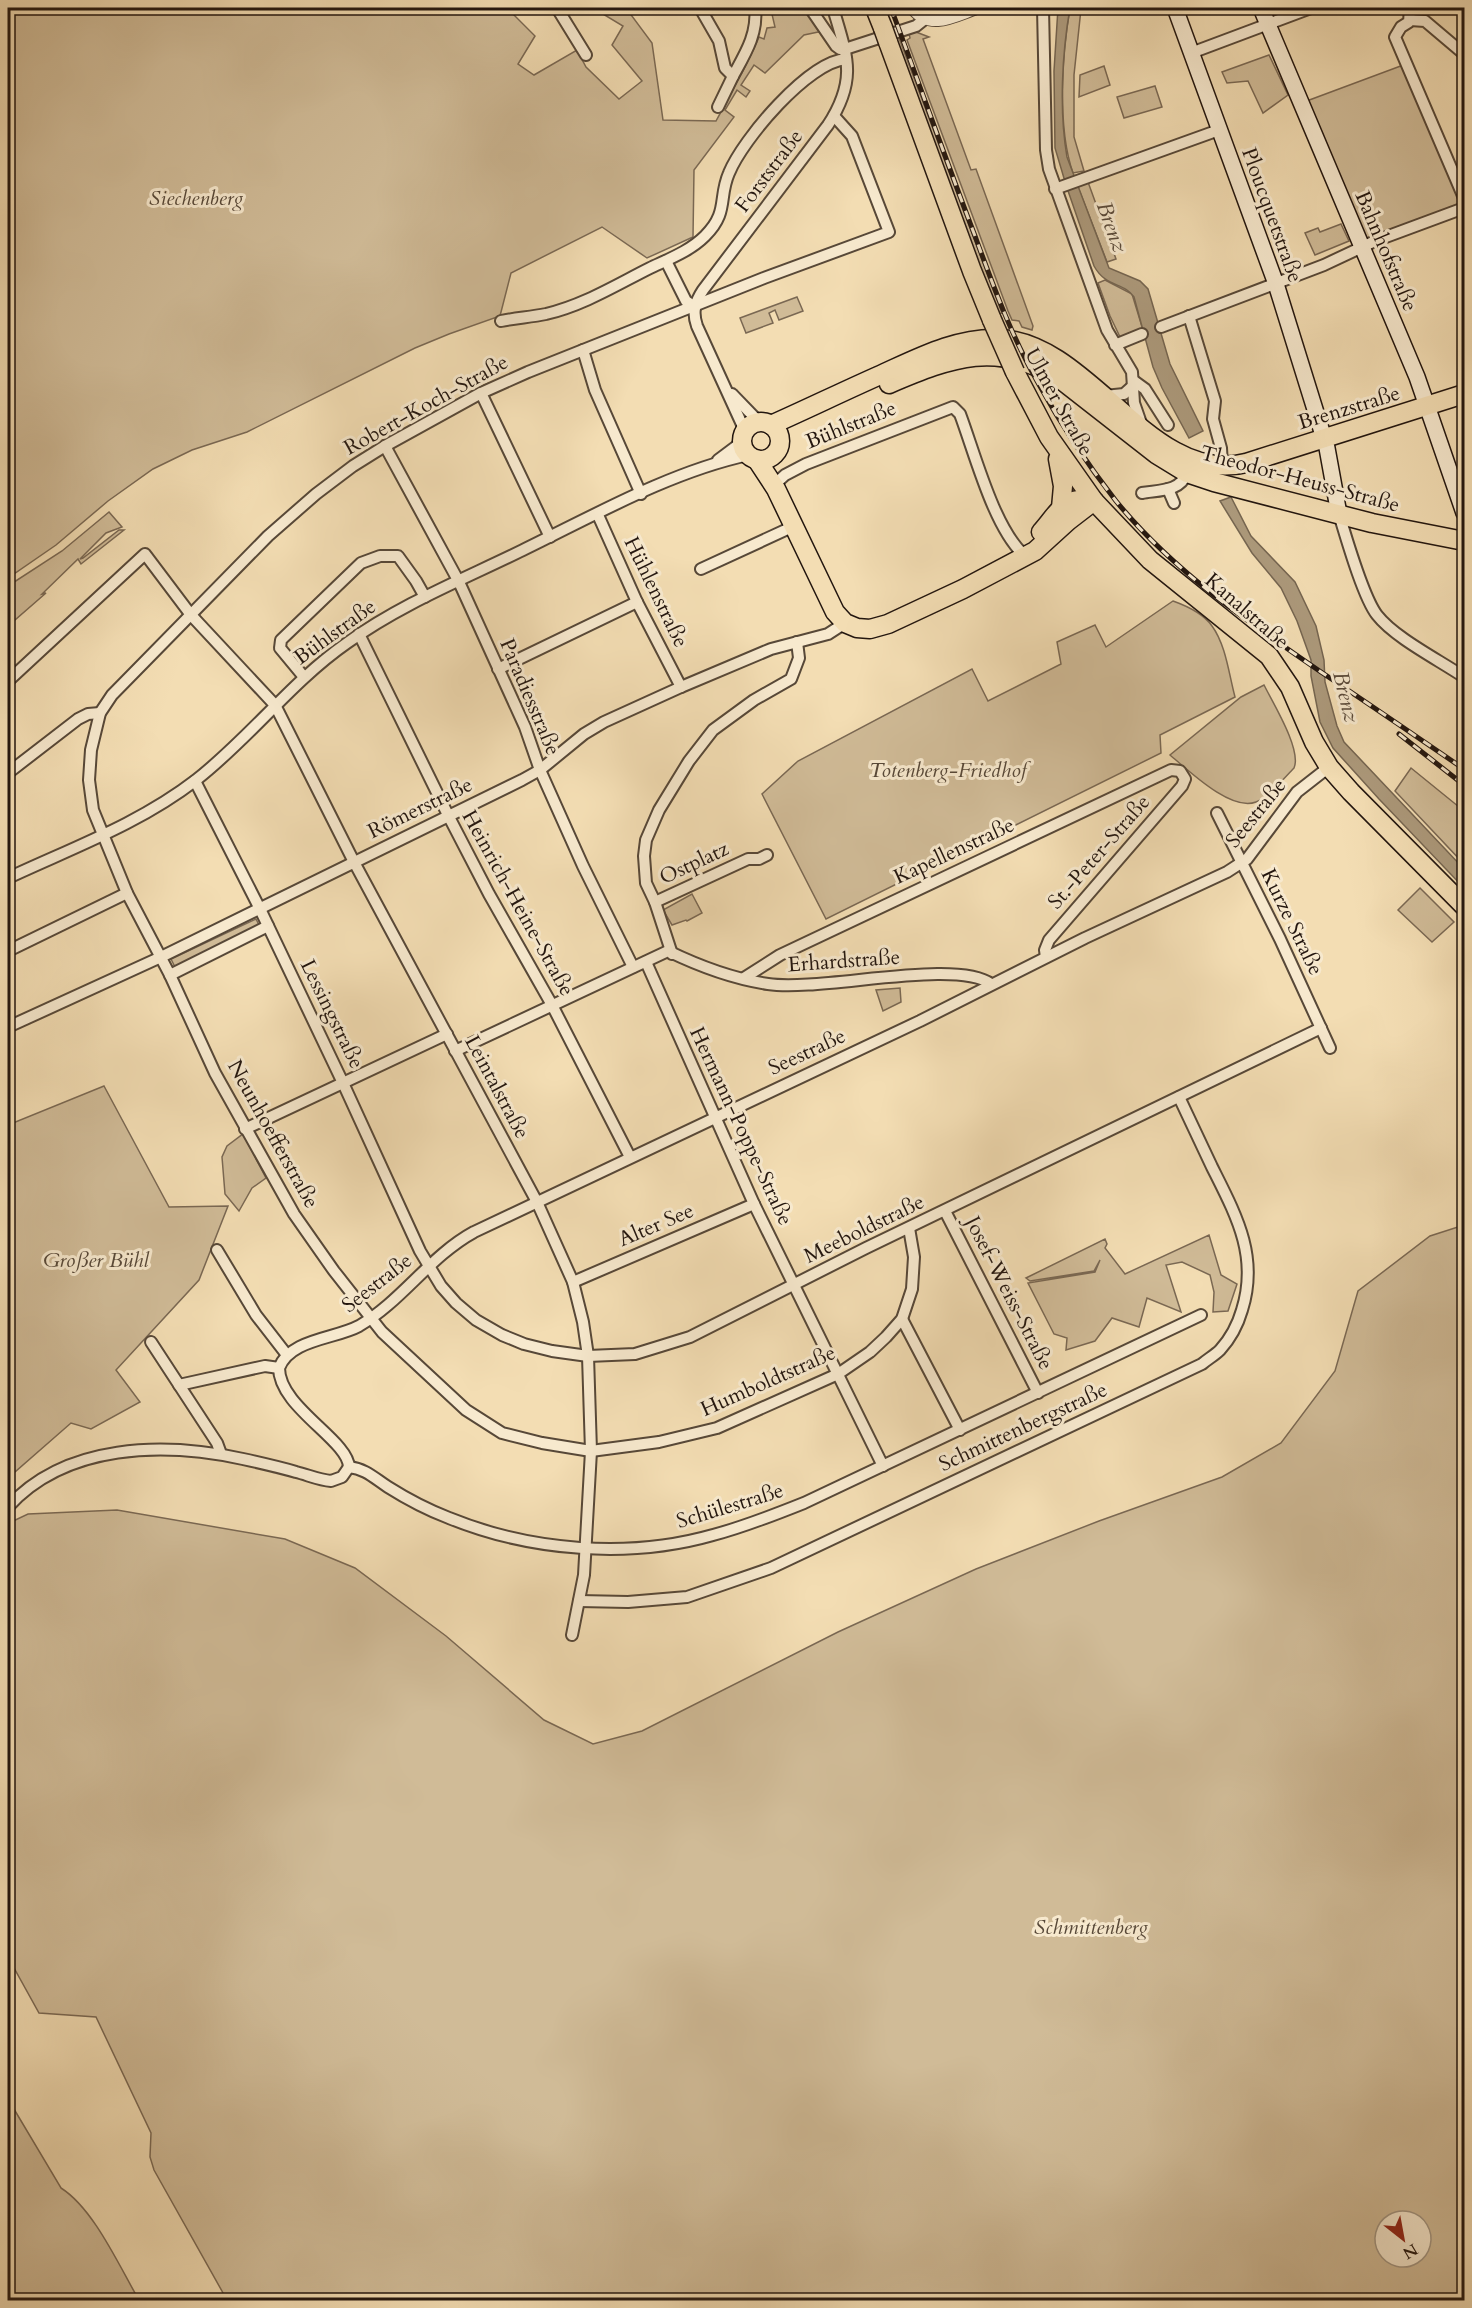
<svg xmlns="http://www.w3.org/2000/svg" width="1472" height="2308" viewBox="0 0 1472 2308" font-family="Cardo,serif">
<style>
.green{fill:#d0bb97;stroke:#7a6853;stroke-width:1.5;fill-rule:evenodd}
.water{fill:#ac997b;stroke:#756550;stroke-width:1.5}
.lines{fill:none;stroke-linecap:round;stroke-linejoin:round}
.minor-casing{stroke:#574838;stroke-width:14}
.tertiary-casing{stroke:#574838;stroke-width:16}
.secondary-casing{stroke:#23160f;stroke-width:18}
.primary-casing{stroke:#23160f;stroke-width:21}
.minor{stroke:#f7e9ce;stroke-width:10}
.tertiary{stroke:#f7e9ce;stroke-width:14}
.secondary{stroke:#f7e9ce;stroke-width:15}
.primary{stroke:#f3ddb3;stroke-width:18}
.rail-casing{stroke:#23160f;stroke-width:5}
.rail{stroke:#f7e9ce;stroke-width:3;stroke-dasharray:9;stroke-linecap:butt}
.primary-bridge-casing{stroke:#23160f;stroke-width:21;stroke-linecap:butt}
.primary-bridge{stroke:#f3ddb3;stroke-width:18}
.labels{text-anchor:middle;dominant-baseline:central;stroke-width:6;stroke-linejoin:round;paint-order:stroke}
.street-label{font-size:21px;fill:#23160f;stroke:#f7e9ce}
.park-label{font-size:21px;font-style:italic;fill:#574838;stroke:#f7e9ce}
.water-label{font-size:22px;font-style:italic;fill:#5a4a3a;stroke:#f7e9ce}
</style>
<rect width="100%" height="100%" fill="#f3ddb3"/>
<filter id="stains"><feTurbulence type="fractalNoise" baseFrequency=".00333" numOctaves="4"/><feColorMatrix values="0 0 0 0 .2 0 0 0 0 .09 0 0 0 0 .02 0 0 0 .5 -.17"/></filter>
<radialGradient id="worn" r=".72"><stop offset=".6" stop-color="#630" stop-opacity="0"/><stop offset="1" stop-color="#630" stop-opacity=".3"/></radialGradient>
<!-- green -->
<g class="green">
<path d="M8,8H507L535,36L518,64L534,75L577,50L586,67L619,99L642,81L612,45L623,26L593,8H621L629,12L652,43L663,120L716,121C731,93 747,66 759,37L764,39L767,28L775,27L771,10L804,8L823,31L804,35L765,73L754,65L741,85L750,91L746,97L737,90L725,110L734,117L694,170L693,237L647,258L602,227L511,273L500,316L449,334L415,348L247,432L192,450L153,469L108,501L56,545L8,578Z"/>
<path d="M1070,8H1080L1081,9L1074,75V137L1084,171L1073,173C1057,127 1062,55 1070,8Z"/>
<path d="M916,32L929,37L923,39L971,170L976,169L1033,326L1032,330L1022,327L1019,321L1012,320L1008,311L907,40L910,38L909,34Z"/>
<path d="M899,38L1002,313L999,314L998,320L894,40Z"/>
<path d="M1269,55L1288,95L1263,113L1248,81L1227,83L1222,72Z"/>
<path d="M1406,64L1464,204L1364,242L1304,102Z"/>
<path d="M1104,66L1110,85L1079,97L1080,75Z"/>
<path d="M1155,86L1162,107L1124,118L1117,97Z"/>
<path d="M1088,182L1116,259L1107,262L1078,187Z"/>
<path d="M1341,224L1349,241L1315,255L1305,233L1318,228L1320,232Z"/>
<path d="M1105,280L1132,294L1143,330L1121,339L1110,316L1098,283Z"/>
<path d="M797,297L803,311L779,320L775,310L769,313L773,323L746,333L740,318Z"/>
<path d="M109,512L122,527L106,533L80,559L83,558L119,530H124L81,564L78,559L42,594L46,593L8,626V586L62,551Z"/>
<path d="M1173,601C1187,606 1203,613 1212,626C1226,645 1229,675 1235,697L1160,735L1161,753L826,919L762,794L798,761L972,669L988,701L1061,664L1057,642L1095,625L1106,647Z"/>
<path d="M1264,685C1273,703 1302,750 1294,768C1285,777 1268,798 1256,802C1231,812 1188,770 1170,755L1241,697Z"/>
<path d="M1411,768L1464,811V864L1395,791Z"/>
<path d="M1420,888L1454,922L1432,942L1398,910Z"/>
<path d="M692,894L702,913L687,921L686,920L672,925L663,910Z"/>
<path d="M256,919L261,929L176,969L171,959Z"/>
<path d="M900,988L901,1002L883,1011L876,990Z"/>
<path d="M104,1086L169,1207L228,1206L199,1280L116,1370L140,1402L91,1429L71,1423L8,1478V1125Z"/>
<path d="M243,1134L266,1178L252,1188L239,1211L225,1194L222,1157L227,1146Z"/>
<path d="M1464,1225V2300H227L154,2170L150,2157L151,2133L96,2017L39,2013L8,1957V1534L11,1522L28,1514L117,1510L285,1539L355,1568L446,1636L544,1720L593,1744L642,1731L838,1632L976,1569L1099,1521L1222,1477L1281,1443L1335,1371L1358,1291L1430,1236ZM1385,2221H1421V2257H1385Z"/>
<path d="M1209,1235L1221,1275L1237,1284L1228,1311L1213,1312L1214,1292L1210,1275L1182,1262L1166,1265L1181,1312L1147,1298L1139,1327L1112,1318L1095,1341L1066,1350L1067,1338L1054,1334L1028,1283L1095,1272L1100,1260L1094,1271L1030,1281L1026,1278L1105,1239L1107,1244L1105,1248L1125,1274Z"/>
<path d="M8,2099L61,2188C94,2209 119,2266 139,2300H8Z"/>
</g>
<!-- water -->
<g class="water">
<path d="M1058,8H1070C1062,53 1059,111 1067,157L1109,268L1140,281L1148,289L1170,364L1203,431L1189,438L1162,388L1153,367L1134,297C1124,282 1106,288 1094,266L1066,185L1055,148L1054,71Z"/>
<path d="M1231,497L1251,536L1295,582L1316,626L1324,660L1325,682L1337,726L1344,742L1464,869V888L1379,799L1333,748L1320,722L1311,676V660L1297,621L1281,588L1252,553L1220,501Z"/>
</g>
<g class="lines">
<defs>
<g id="minor">
<path d="M557,8L586,55"/>
<path d="M700,8L719,41L725,68L733,76L718,107"/>
<path d="M810,8L836,46L840,49H845"/>
<path d="M1043,8L1046,150L1049,169L1107,330L1132,372L1134,403L1142,426"/>
<path d="M1410,8L1409,22L1401,27L1395,37L1464,198"/>
<path d="M1410,20L1425,21L1464,54"/>
<path d="M845,49L916,26L926,18"/>
<path d="M1191,53L1311,8"/>
<path d="M733,76C745,54 758,34 755,8"/>
<path d="M834,116L852,136L889,232L764,278L528,372L481,393L385,446L353,466L316,494L268,536L112,695L100,713L91,750L89,780L93,810L127,893L170,975L215,1073L294,1214L334,1271L382,1332L466,1410L502,1433L542,1443L591,1451L659,1442L717,1428L838,1374L870,1352L886,1337L902,1319L912,1289L914,1257L909,1228"/>
<path d="M1055,189L1219,130"/>
<path d="M666,261L686,301L695,307"/>
<path d="M1189,316L1215,401L1213,419L1221,448L1222,465"/>
<path d="M501,321C516,318 531,317 546,314C584,305 616,285 650,268C669,259 690,251 705,236C729,212 718,198 729,173C743,139 808,62 846,59"/>
<path d="M1161,327L1324,265L1375,241L1464,208"/>
<path d="M1115,345L1142,334"/>
<path d="M583,350L595,390L641,494"/>
<path d="M1134,381L1145,389L1168,425"/>
<path d="M481,393L550,537"/>
<path d="M732,394L759,422"/>
<path d="M1105,396L1124,394L1134,385"/>
<path d="M745,431L697,326C692,312 695,302 703,290L828,125C858,79 847,56 833,8"/>
<path d="M385,446L459,582L525,727L540,770L583,866L633,967"/>
<path d="M718,460L742,442"/>
<path d="M775,484L785,475L806,464L953,407L960,414C975,454 994,528 1024,555"/>
<path d="M1168,489L1174,503"/>
<path d="M1142,493C1159,490 1180,492 1187,473"/>
<path d="M1339,514C1346,537 1363,597 1377,615C1395,638 1439,660 1464,677"/>
<path d="M598,515L637,602L681,687"/>
<path d="M701,569L792,527"/>
<path d="M359,634L448,815L489,894L552,1005L630,1157"/>
<path d="M498,669L637,602"/>
<path d="M304,677L280,648L281,640L361,563L380,556H398L416,581L425,597"/>
<path d="M8,681L145,554L191,615L275,705L354,862L537,1202L573,1282L583,1322L588,1356L591,1451L584,1575L572,1635"/>
<path d="M8,773L78,719L88,714L100,713"/>
<path d="M195,781L260,909L343,1083L420,1251L441,1286L456,1303L476,1320L502,1335L524,1344L552,1351L588,1356L635,1354L690,1337L866,1248L1321,1028"/>
<path d="M1217,813L1280,939L1330,1048"/>
<path d="M8,878C72,848 139,824 196,780C250,738 291,682 347,643C401,604 464,579 523,550C595,515 670,472 748,455"/>
<path d="M655,902L748,859H759L767,855"/>
<path d="M8,951L127,893"/>
<path d="M672,954L655,902L646,883L644,856L646,840L659,810L689,761L713,730L754,700L791,679L799,658L797,642"/>
<path d="M646,962L754,1204L883,1466"/>
<path d="M170,975L268,926"/>
<path d="M744,978L780,955L1171,770L1180,771L1185,779L1182,786L1049,940L1045,950L1046,957"/>
<path d="M8,1027L161,957L522,780L540,770L584,734L604,722L681,687L771,649L828,634L845,623"/>
<path d="M455,1051L668,951C699,966 734,979 768,984C820,992 956,958 991,984"/>
<path d="M245,1129L447,1034"/>
<path d="M945,1211L1038,1393"/>
<path d="M217,1250L256,1315L287,1355"/>
<path d="M573,1282L754,1204"/>
<path d="M902,1319L960,1430"/>
<path d="M151,1342L217,1443L221,1454"/>
<path d="M179,1385L265,1366L279,1368"/>
<path d="M349,1467C348,1440 279,1407 279,1368C290,1339 335,1339 359,1326C402,1301 430,1256 474,1232L920,1021L1085,938L1227,872L1247,859L1297,792L1329,767"/>
<path d="M349,1467C366,1469 374,1478 388,1487C407,1499 428,1510 449,1518C530,1551 629,1559 713,1535C744,1527 774,1515 804,1503L1201,1315"/>
<path d="M8,1507C66,1443 164,1442 243,1459C261,1463 279,1467 296,1472C308,1475 319,1480 331,1481L342,1477L349,1467"/>
<path d="M579,1601L628,1602L687,1597L771,1568L1202,1364C1208,1359 1215,1355 1220,1350C1230,1339 1238,1324 1242,1310C1259,1256 1236,1215 1212,1167C1201,1144 1190,1120 1179,1097"/>
</g>
<path id="tertiary" d="M914,8C930,29 954,15 974,8"/>
<g id="secondary">
<path d="M1175,8L1276,284L1327,448L1339,514"/>
<path d="M1261,8L1417,377L1464,513"/>
</g>
<g id="primary">
<path d="M875,8L883,28"/>
<path d="M888,42L972,271L992,320"/>
<path d="M1015,372L1049,437L1094,501L1150,560L1269,656L1290,687L1314,742L1329,767L1351,792L1464,906"/>
<path d="M889,384C952,357 998,340 1060,379L1156,454L1187,473L1214,482L1372,523L1464,541"/>
<circle cx="761" cy="441" r="19"/>
<path d="M771,425C807,409 842,392 878,376C916,359 956,337 999,339C1090,342 1151,487 1246,463L1464,394"/>
<path d="M1058,459L1063,486L1061,508"/>
<path d="M757,460L776,489L835,612L845,623L857,628L870,629L888,624L963,589L1035,551L1068,521L1094,501"/>
<path d="M1041,532C1059,512 1063,495 1094,501"/>
</g>
</defs>
<!-- minor casing -->
<use href="#minor" class="minor-casing"/>
<!-- tertiary casing -->
<use href="#tertiary" class="tertiary-casing"/>
<!-- secondary casing -->
<use href="#secondary" class="secondary-casing"/>
<!-- primary casing -->
<use href="#primary" class="primary-casing"/>
<!-- minor -->
<use href="#minor" class="minor"/>
<!-- tertiary -->
<use href="#tertiary" class="tertiary"/>
<!-- secondary -->
<use href="#secondary" class="secondary"/>
<!-- primary -->
<use href="#primary" class="primary"/>
<defs>
<g id="rail">
<path d="M891,8C919,83 946,160 975,236C993,285 1011,335 1037,381C1060,423 1087,464 1116,501C1172,570 1248,622 1321,672C1369,704 1417,737 1464,769"/>
<path d="M1399,734L1464,785"/>
</g>
</defs>
<!-- rail casing -->
<use href="#rail" class="rail-casing"/>
<!-- rail -->
<use href="#rail" class="rail"/>
<defs>
<g id="primary-bridge">
<path d="M883,28L888,42"/>
<path d="M992,320L1015,372"/>
</g>
</defs>
<!-- primary-bridge casing -->
<use href="#primary-bridge" class="primary-bridge-casing"/>
<!-- primary-bridge -->
<use href="#primary-bridge" class="primary-bridge"/>
</g>
<g class="labels">
<!-- street labels -->
<g class="street-label">
<text transform="translate(769 171) rotate(-53)">Forststraße</text>
<text transform="translate(1272 215) rotate(70)">Ploucquetstraße</text>
<text transform="translate(1386 251) rotate(67)">Bahnhofstraße</text>
<text transform="translate(1059 402) rotate(61)">Ulmer Straße</text>
<text transform="translate(426 405) rotate(-29)">Robert-Koch-Straße</text>
<text transform="translate(1349 408) rotate(-17)">Brenzstraße</text>
<text transform="translate(851 425) rotate(-22)">Bühlstraße</text>
<text transform="translate(1300 479) rotate(15)">Theodor-Heuss-Straße</text>
<text transform="translate(656 592) rotate(64)">Hühlenstraße</text>
<text transform="translate(1247 611) rotate(41)">Kanalstraße</text>
<text transform="translate(335 632) rotate(-36)">Bühlstraße</text>
<text transform="translate(530 697) rotate(67)">Paradiesstraße</text>
<text transform="translate(420 808) rotate(-26)">Römerstraße</text>
<text transform="translate(1256 813) rotate(-51)">Seestraße</text>
<text transform="translate(954 851) rotate(-25)">Kapellenstraße</text>
<text transform="translate(1099 852) rotate(-49)">St.-Peter-Straße</text>
<text transform="translate(694 863) rotate(-25)">Ostplatz</text>
<text transform="translate(518 903) rotate(61)">Heinrich-Heine-Straße</text>
<text transform="translate(1292 922) rotate(64)">Kurze Straße</text>
<text transform="translate(844 961) rotate(-4)">Erhardstraße</text>
<text transform="translate(332 1014) rotate(64)">Lessingstraße</text>
<text transform="translate(807 1052) rotate(-25)">Seestraße</text>
<text transform="translate(497 1087) rotate(62)">Leintalstraße</text>
<text transform="translate(741 1126) rotate(65)">Hermann-Poppe-Straße</text>
<text transform="translate(273 1134) rotate(61)">Neunhoefferstraße</text>
<text transform="translate(656 1225) rotate(-23)">Alter See</text>
<text transform="translate(864 1229) rotate(-26)">Meeboldstraße</text>
<text transform="translate(377 1283) rotate(-38)">Seestraße</text>
<text transform="translate(1009 1293) rotate(63)">Josef-Weiss-Straße</text>
<text transform="translate(768 1381) rotate(-24)">Humboldtstraße</text>
<text transform="translate(1023 1427) rotate(-25)">Schmittenbergstraße</text>
<text transform="translate(730 1506) rotate(-17)">Schülestraße</text>
</g>
<!-- park labels -->
<g class="park-label">
<text x="196" y="198">Siechenberg</text>
<text x="948" y="770">Totenberg-Friedhof</text>
<text x="96" y="1260">Großer Bühl</text>
<text x="1091" y="1927">Schmittenberg</text>
</g>
<!-- water labels -->
<g class="water-label">
<text transform="translate(1112 227) rotate(70)">Brenz</text>
<text transform="translate(1346 697) rotate(76)">Brenz</text>
</g>
</g>
<!-- margin -->
<rect width="1472" height="2308" fill="none" stroke="#f3ddb3" stroke-width="30"/>
<rect x="9" y="9" width="1454" height="2290" fill="none" stroke="#23160f" stroke-width="3"/>
<rect x="15" y="15" width="1442" height="2278" fill="none" stroke="#23160f" stroke-width="1.5"/>
<!-- north arrow -->
<g transform="translate(1403 2239) rotate(149)"><circle r="28" fill="#f7e9ce" stroke="#a29582" stroke-width="1.5"/>
<path d="M0-4.5L10 22L0 15L-10 22Z" fill="#8f2418"/>
<text y="-9" font-size="16" font-weight="bold" text-anchor="middle" fill="#23160f">N</text>
</g>
<rect width="100%" height="100%" filter="url(#stains)"/>
<rect width="100%" height="100%" fill="url(#worn)"/>
</svg>
